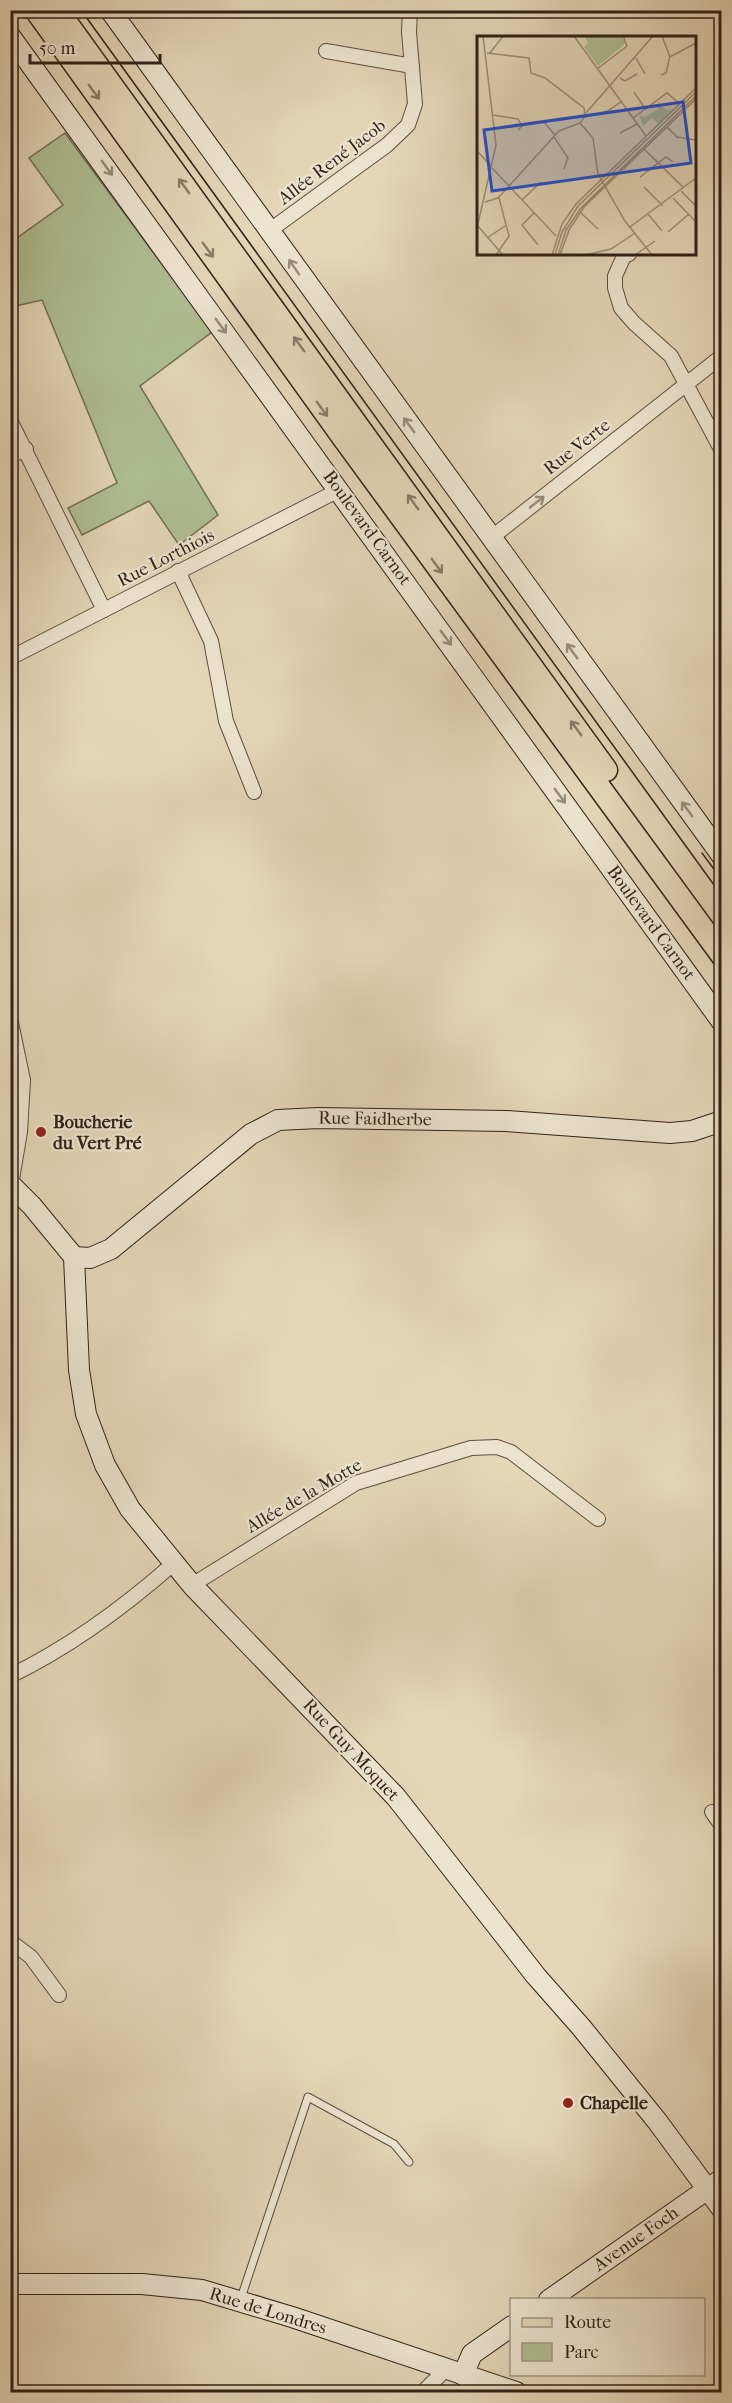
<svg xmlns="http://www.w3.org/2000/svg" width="732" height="2403" viewBox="0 0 732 2403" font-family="'IM FELL French Canon',serif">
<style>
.green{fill:#afbf93;stroke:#707056;stroke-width:1.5}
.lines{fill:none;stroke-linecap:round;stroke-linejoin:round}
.lane-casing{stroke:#5d4e40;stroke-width:9}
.street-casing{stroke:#5d4e40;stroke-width:16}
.secondary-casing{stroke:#302019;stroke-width:22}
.primary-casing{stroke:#302019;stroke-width:25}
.lane{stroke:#ede4d0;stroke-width:7}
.street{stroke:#ede4d0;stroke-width:14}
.secondary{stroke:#ede4d0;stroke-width:20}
.primary{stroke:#e4d6b7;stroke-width:22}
.tram{stroke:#302019;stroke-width:1.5}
.oneway{stroke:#8a7b68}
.oneway2{stroke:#988c7e}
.poi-dot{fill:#8f2418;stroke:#ede4d0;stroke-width:2}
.labels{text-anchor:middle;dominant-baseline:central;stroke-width:4.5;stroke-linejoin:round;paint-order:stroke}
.street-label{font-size:18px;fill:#302019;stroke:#ede4d0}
.poi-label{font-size:18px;font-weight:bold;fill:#302019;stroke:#ede4d0;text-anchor:start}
.inset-road{fill:none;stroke:#9c8d78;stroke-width:1.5}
.view{fill:#1d4ed8;fill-opacity:0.15;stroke:#1d4ed8;stroke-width:3}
.inset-edge{fill:none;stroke:#302019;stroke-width:3}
</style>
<rect width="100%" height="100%" fill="#e4d6b7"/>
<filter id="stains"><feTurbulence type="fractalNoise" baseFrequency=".00333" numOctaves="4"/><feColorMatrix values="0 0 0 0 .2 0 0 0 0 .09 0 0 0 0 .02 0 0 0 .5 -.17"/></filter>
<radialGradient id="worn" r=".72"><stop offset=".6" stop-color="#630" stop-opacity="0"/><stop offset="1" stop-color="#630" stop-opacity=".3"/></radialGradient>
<!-- green -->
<path class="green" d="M65,133L212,332L140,386L218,515L179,545L149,501L82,535L68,508L117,483L42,300L11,307L10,243L63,205L29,158Z"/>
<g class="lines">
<defs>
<g id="lane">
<path d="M10,168H11"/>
<path d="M241,2298L308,2097L394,2144L409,2162"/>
</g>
<g id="street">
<path d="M326,51L412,66"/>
<path d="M269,231L387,145L408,125L415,104L409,32L410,10"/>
<path d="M629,254L624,256L615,276V288L621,308L634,323L671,356L722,451"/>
<path d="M10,420L104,610"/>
<path d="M10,456L26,449"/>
<path d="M491,538L722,356"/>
<path d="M178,571L211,641L226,721L254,792"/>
<path d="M10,658L339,490"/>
<path d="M10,1018L23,1080L20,1132L11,1185"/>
<path d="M192,1585L356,1483L471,1448L497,1447L511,1452L598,1519"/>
<path d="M10,1676C70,1647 123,1608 173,1564"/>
<path d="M712,1812L722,1826"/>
<path d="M10,1941L31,1957L59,1995"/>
<path d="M423,2392L446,2369"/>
</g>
<g id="secondary">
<path d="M110,10L722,856"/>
<path d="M10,36L722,1022"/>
<path d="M10,1184L32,1206L74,1257"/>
<path d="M74,1257L79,1370L86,1414L105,1465L130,1509L192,1585L396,1797L536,1976L581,2027L657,2121L722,2209"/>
<path d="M74,1257L90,1258L111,1249L251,1134L278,1120L318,1118L506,1121L670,1133L692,1131L722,1121"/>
<path d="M10,2284H142L202,2290L292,2317L516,2392"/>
<path d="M549,2300L722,2179"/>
<path d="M463,2375L472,2354L512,2326"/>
</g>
<g id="primary">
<path d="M36,10L343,437L722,955"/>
<path d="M57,10L606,770"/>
</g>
</defs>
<!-- lane casing -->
<use href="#lane" class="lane-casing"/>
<!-- street casing -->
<use href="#street" class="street-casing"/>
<!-- secondary casing -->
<use href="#secondary" class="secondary-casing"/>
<!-- primary casing -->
<use href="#primary" class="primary-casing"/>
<!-- lane -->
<use href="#lane" class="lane"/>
<!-- street -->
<use href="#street" class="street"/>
<!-- secondary -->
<use href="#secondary" class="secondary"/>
<!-- primary -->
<use href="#primary" class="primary"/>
<!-- tram -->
<g class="tram">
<path d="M81,10L722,896"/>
<path d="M702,853L722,880"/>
</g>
</g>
<!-- one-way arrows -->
<defs><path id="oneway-shaft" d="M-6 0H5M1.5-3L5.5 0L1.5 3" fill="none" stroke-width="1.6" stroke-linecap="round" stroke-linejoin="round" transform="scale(1.5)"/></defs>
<g class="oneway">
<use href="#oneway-shaft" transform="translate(94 92) rotate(54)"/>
<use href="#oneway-shaft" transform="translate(184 186) rotate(-126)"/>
<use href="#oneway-shaft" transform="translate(208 250) rotate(54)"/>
<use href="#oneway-shaft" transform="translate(299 344) rotate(-126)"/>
<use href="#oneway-shaft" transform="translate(322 409) rotate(54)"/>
<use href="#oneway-shaft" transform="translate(413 502) rotate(-126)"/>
<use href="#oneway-shaft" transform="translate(437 566) rotate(54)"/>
<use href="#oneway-shaft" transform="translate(576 728) rotate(-126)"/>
</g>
<g class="oneway2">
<use href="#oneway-shaft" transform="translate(107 168) rotate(54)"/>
<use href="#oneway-shaft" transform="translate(294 267) rotate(-125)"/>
<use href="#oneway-shaft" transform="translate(221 326) rotate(54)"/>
<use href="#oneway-shaft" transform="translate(409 425) rotate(-126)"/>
<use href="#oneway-shaft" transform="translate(537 502) rotate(-38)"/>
<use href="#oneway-shaft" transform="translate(446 638) rotate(54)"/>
<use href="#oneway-shaft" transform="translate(572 651) rotate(-126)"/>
<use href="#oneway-shaft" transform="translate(560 796) rotate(54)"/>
<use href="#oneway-shaft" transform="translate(687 809) rotate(-126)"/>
</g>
<!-- markers -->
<g class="poi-dot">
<circle cx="41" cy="1132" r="6"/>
<circle cx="568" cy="2103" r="6"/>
</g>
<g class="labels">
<!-- street labels -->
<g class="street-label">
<text transform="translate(332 162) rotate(-37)">Allée René Jacob</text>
<text transform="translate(577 447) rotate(-38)">Rue Verte</text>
<text transform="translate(367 528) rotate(54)">Boulevard Carnot</text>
<text transform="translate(166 558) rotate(-27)">Rue Lorthiois</text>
<text transform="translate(651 923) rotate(54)">Boulevard Carnot</text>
<text transform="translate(375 1119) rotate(1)">Rue Faidherbe</text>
<text transform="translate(304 1496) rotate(-30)">Allée de la Motte</text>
<text transform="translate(351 1750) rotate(47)">Rue Guy Moquet</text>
<text transform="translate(636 2239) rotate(-35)">Avenue Foch</text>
<text transform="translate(268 2311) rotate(17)">Rue de Londres</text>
</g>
<!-- poi labels -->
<g class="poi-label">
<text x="53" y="1122">Boucherie<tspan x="53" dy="21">du Vert Pré</tspan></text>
<text x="580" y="2103">Chapelle</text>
</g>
</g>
<!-- overview -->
<g transform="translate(477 36)">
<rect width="219" height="219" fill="#e4d6b7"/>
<path d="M107,0H144L149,7L121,30L107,11L111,7ZM181,65L189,74L195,73L181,88L175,82L166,90L162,79L167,81L181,73Z" fill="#afbf93"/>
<path class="inset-road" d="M97,0L169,100M185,0L193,21L219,7M10,17L52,22L54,37L68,42L107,72L108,80L103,87M13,17L26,0M159,22L168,38M120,33L150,10L146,0M184,39L189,37L193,20M143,42L148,45L160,38M157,56L169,74M109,77L176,0M16,79L41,83L45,90L41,94M108,81L131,75L145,65M156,82L190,57L202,67M66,85L78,99M103,87L116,102L121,138L148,185L175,219M190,91L200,101L219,104M143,97L160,88M77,101L91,122L87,133M167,113L207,152M0,115L15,131M15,132L79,200M163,141L189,121L196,126M167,151L186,170M204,155L219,170M196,162L219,186M45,164L64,146M8,166L21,162L82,95L103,87M103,176L121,193M57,177L45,189L61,209M171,178L185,195M0,189L26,219M153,191L219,142M0,192L19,109L6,0M191,196L212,178M10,202L28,190M19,219L32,200L22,162M75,219L85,188L99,168L219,52M78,219L85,196L101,170L219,56M81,219L89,194L104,172L219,60M83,219L92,194L107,171L219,63M108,219L134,213L158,197M158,219L178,205"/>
<path class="view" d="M206,66L214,127L15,155L7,94Z"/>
<rect width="219" height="219" class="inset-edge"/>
</g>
<!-- margin -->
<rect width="732" height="2403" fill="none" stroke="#e4d6b7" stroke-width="36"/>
<rect x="12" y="12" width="708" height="2379" fill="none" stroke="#302019" stroke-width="3"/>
<rect x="18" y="18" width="696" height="2367" fill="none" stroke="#302019" stroke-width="1.5"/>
<!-- legend -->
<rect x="510" y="2298" width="195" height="78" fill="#ede4d0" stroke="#a19687" stroke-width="1.5"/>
<rect x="522" y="2318" width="30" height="9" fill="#e4d6b7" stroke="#a19687" stroke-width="1.5"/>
<text x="564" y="2328" font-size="18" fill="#302019">Route</text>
<rect x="522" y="2343" width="30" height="18" fill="#afbf93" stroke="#a19687" stroke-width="1.5"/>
<text x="564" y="2358" font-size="18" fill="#302019">Parc</text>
<!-- scale -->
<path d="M30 54v9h130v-9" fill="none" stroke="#302019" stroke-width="3"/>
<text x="39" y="54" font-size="18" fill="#302019" stroke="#ede4d0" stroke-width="4.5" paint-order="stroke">50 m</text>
<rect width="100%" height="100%" filter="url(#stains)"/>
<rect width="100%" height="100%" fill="url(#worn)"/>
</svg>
